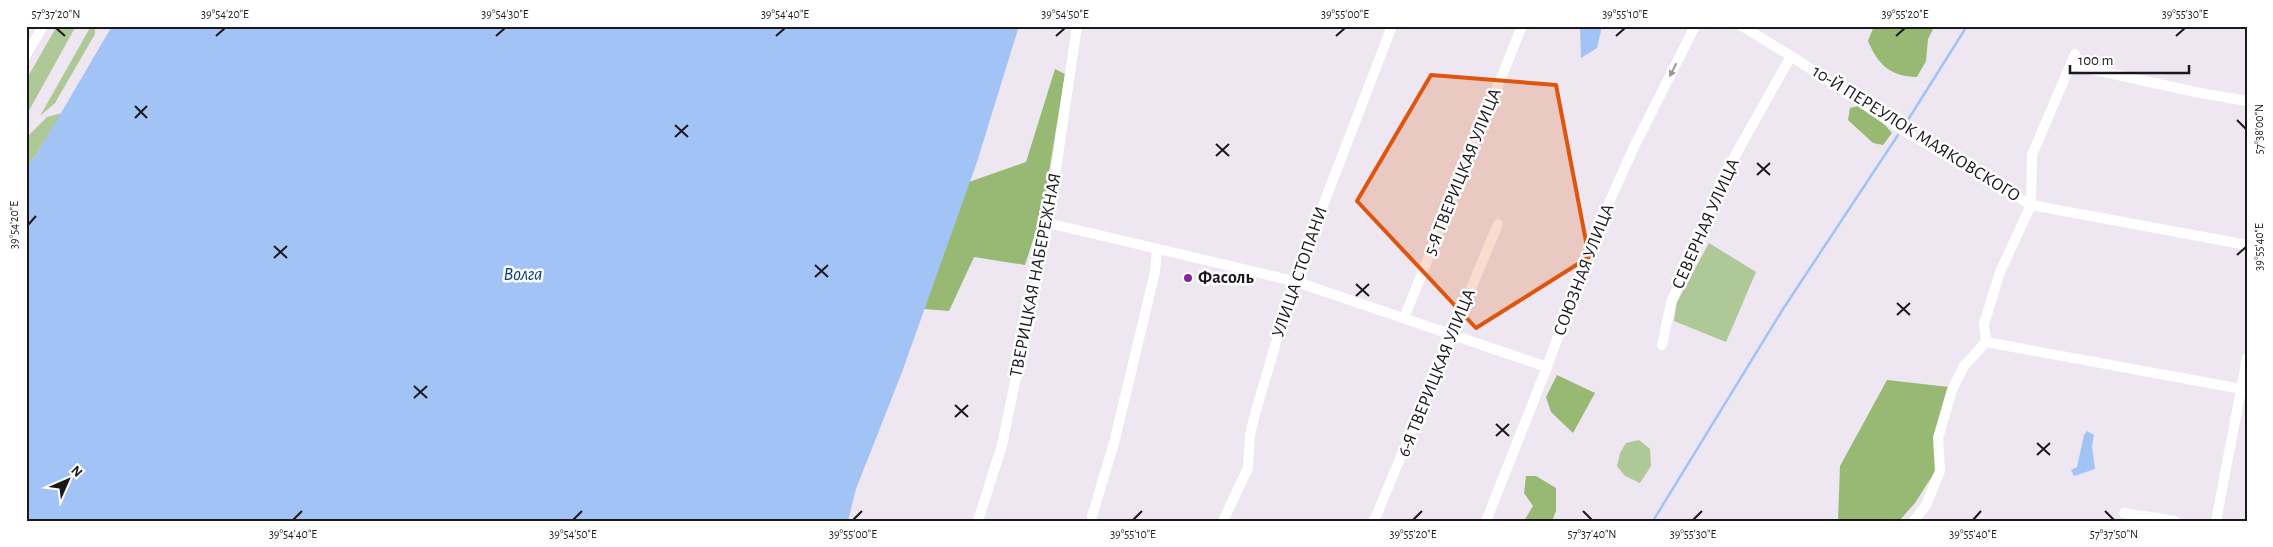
<svg xmlns="http://www.w3.org/2000/svg" width="2273" height="547" viewBox="0 0 2273 547" font-family="'Alegreya Sans',sans-serif">
<style>
.green{fill:#afc897}
.forest{fill:#97b974}
.water{fill:#a1c3f6}
.lines{fill:none;stroke-linecap:round;stroke-linejoin:round}
.stream{stroke:#a1c3f6;stroke-width:2.5}
.minor{stroke:#fff;stroke-width:10}
.oneway{fill:#989799}
.marked{fill:#de560d;fill-opacity:0.2;stroke:#de560d;stroke-width:4;stroke-linejoin:round}
.ticks{fill:none;stroke:#1b181c;stroke-width:2}
.poi-dot{fill:#822a97;stroke:#fff;stroke-width:2}
.labels{text-anchor:middle;dominant-baseline:central;stroke-width:5;stroke-linejoin:round;paint-order:stroke}
.street-label{font-size:18px;fill:#1b181c;stroke:#fff}
.poi-label{font-size:18px;font-weight:bold;fill:#1b181c;stroke:#fff;text-anchor:start}
.water-label{font-size:19px;font-style:italic;fill:#063c83;stroke:#fff}
.neatline{fill:none;stroke:#1b181c;stroke-width:2}
.ticks-label{font-size:12px;text-anchor:middle;fill:#1b181c}
</style>
<rect width="100%" height="100%" fill="#eee6f1"/>
<!-- green -->
<g class="green">
<path d="M57,26H76L26,116V80Z"/>
<path d="M91,26H95V34L55,103L40,116Z"/>
<path d="M62,113L37,154L26,168V138L47,117Z"/>
<path d="M1709,243L1756,272L1726,342L1674,321L1677,302Z"/>
<path d="M1639,440L1650,449L1651,466L1640,483L1625,476L1617,466L1620,453L1626,443Z"/>
</g>
<!-- forest -->
<g class="forest">
<path d="M1874,26H1932L1933,29L1928,39L1926,61L1917,77C1890,76 1879,66 1868,41Z"/>
<path d="M1055,69L1065,74L1043,209L1025,265L974,257L949,311L924,309L969,182L1026,162Z"/>
<path d="M1858,106L1885,125L1892,133L1883,145L1873,143L1848,120L1850,108Z"/>
<path d="M1557,375L1595,393L1573,433L1551,412L1546,397Z"/>
<path d="M1887,380L1949,387L1934,435L1936,470L1915,503L1899,521H1838L1840,466Z"/>
<path d="M1526,476H1536L1556,488V511L1552,521H1524L1533,506L1524,493Z"/>
</g>
<!-- water -->
<g class="water">
<path d="M112,26H1019L977,162L902,372L856,489L848,521H26V168L37,154Z"/>
<path d="M1580,26H1602L1597,48L1581,58Z"/>
<path d="M2087,431L2094,435L2092,446L2095,469L2074,476L2071,470L2077,467L2084,435Z"/>
</g>
<g class="lines">
<!-- stream -->
<g class="stream">
<path d="M1906,123L1967,26"/>
<path d="M1653,521L1783,309L1898,135"/>
</g>
<!-- minor -->
<g class="minor">
<path d="M1742,26L1791,56L1911,135L2031,205L2247,245"/>
<path d="M26,55L43,26"/>
<path d="M2072,65L2200,93L2247,101"/>
<path d="M1048,223L1294,281L1547,367"/>
<path d="M1404,318L1522,26"/>
<path d="M1986,342L1984,324L2000,272L2031,205L2032,155L2075,54"/>
<path d="M1986,342L2247,390"/>
<path d="M1662,345L1671,303L1722,179L1791,56"/>
<path d="M2124,513L2175,521"/>
<path d="M1092,516L1114,443L1155,272L1157,249"/>
<path d="M978,521L1002,445L1048,223L1077,26"/>
<path d="M1223,521L1248,468L1250,435L1255,414L1294,281L1392,26"/>
<path d="M1374,521L1498,224"/>
<path d="M1486,521L1547,367L1595,234L1634,147L1695,26"/>
<path d="M1914,521L1926,505L1940,471L1938,438L1952,390L1964,366L1986,342"/>
<path d="M2216,521L2247,358"/>
</g>
</g>
<!-- one-way arrows -->
<defs><path id="oneway-solid" d="M-6-.8H1V-3.2L6.5 0L1 3.2V.8H-6Z" transform="scale(1.25)"/></defs>
<use class="oneway" href="#oneway-solid" transform="translate(1673 70) rotate(117)"/>
<!-- marked area -->
<path class="marked" d="M1431,75L1556,85L1589,257L1476,328L1357,201Z"/>
<!-- ticks -->
<path class="ticks" d="M56,28L65,36M216,36L225,28M496,36L505,28M776,36L785,28M1056,36L1065,28M1336,36L1345,28M1616,36L1625,28M1896,36L1905,28M2176,36L2185,28M135,106L147,118M135,118L147,106M2237,120L2246,129M675,125L688,137M675,137L688,125M1216,144L1229,156M1216,156L1229,144M1757,163L1770,175M1757,175L1770,163M28,225L36,216M274,246L287,258M2237,255L2246,247M274,258L287,246M815,265L828,277M815,277L828,265M1356,284L1369,296M1356,296L1369,284M1897,303L1910,315M1897,315L1910,303M414,386L427,398M414,398L427,386M955,405L968,417M955,417L968,405M1496,424L1509,436M1496,436L1509,424M2037,443L2050,455M2037,455L2050,443M1583,511L1592,520M2105,511L2114,520M293,520L302,511M573,520L582,511M853,520L862,511M1133,520L1142,511M1413,520L1422,511M1693,520L1702,511M1973,520L1981,511"/>
<!-- markers -->
<circle class="poi-dot" cx="1188" cy="278" r="5"/>
<g class="labels">
<!-- street labels -->
<g class="street-label">
<text transform="translate(1916 134) rotate(32)">10-Й ПЕРЕУЛОК МАЯКОВСКОГО</text>
<text transform="translate(1463 172) rotate(-68)">5-Я ТВЕРИЦКАЯ УЛИЦА</text>
<text transform="translate(1706 224) rotate(-66)">СЕВЕРНАЯ УЛИЦА</text>
<text transform="translate(1584 270) rotate(-69)">СОЮЗНАЯ УЛИЦА</text>
<text transform="translate(1300 272) rotate(-71)">УЛИЦА СТОПАНИ</text>
<text transform="translate(1036 275) rotate(-79)">ТВЕРИЦКАЯ НАБЕРЕЖНАЯ</text>
<text transform="translate(1437 373) rotate(-68)">6-Я ТВЕРИЦКАЯ УЛИЦА</text>
</g>
<!-- poi labels -->
<g class="poi-label">
<text x="1198" y="278">Фасоль</text>
</g>
<!-- water labels -->
<g class="water-label">
<text x="523" y="274">Волга</text>
</g>
</g>
<!-- border -->
<rect width="2273" height="547" fill="none" stroke="#ffffff" stroke-width="55"/>
<!-- north arrow -->
<g transform="translate(68 480) rotate(45)" stroke="#ffffff" stroke-width="4" paint-order="stroke">
<path d="M0-4L9 19L0 12L-9 19Z" fill="#1b181c"/>
<text y="-8" font-size="14" font-weight="bold" text-anchor="middle" fill="#1b181c">N</text>
</g>
<!-- scale -->
<path d="M2070 65v8h119v-8" fill="none" stroke="#1b181c" stroke-width="2.5"/>
<text x="2078" y="65" font-size="15" fill="#1b181c" stroke="#ffffff" stroke-width="4" paint-order="stroke">100 m</text>
<rect x="28" y="28" width="2218" height="492" class="neatline"/>
<g class="ticks-label">
<text x="56" y="18">57°37'20"N</text>
<text x="225" y="18">39°54'20"E</text>
<text x="505" y="18">39°54'30"E</text>
<text x="785" y="18">39°54'40"E</text>
<text x="1065" y="18">39°54'50"E</text>
<text x="1345" y="18">39°55'00"E</text>
<text x="1625" y="18">39°55'10"E</text>
<text x="1905" y="18">39°55'20"E</text>
<text x="2185" y="18">39°55'30"E</text>
<text transform="translate(2259 129) rotate(-90)" y="4">57°38'00"N</text>
<text transform="translate(14 225) rotate(-90)" y="4">39°54'20"E</text>
<text transform="translate(2259 247) rotate(-90)" y="4">39°55'40"E</text>
<text x="293" y="538">39°54'40"E</text>
<text x="573" y="538">39°54'50"E</text>
<text x="853" y="538">39°55'00"E</text>
<text x="1133" y="538">39°55'10"E</text>
<text x="1413" y="538">39°55'20"E</text>
<text x="1592" y="538">57°37'40"N</text>
<text x="1693" y="538">39°55'30"E</text>
<text x="1973" y="538">39°55'40"E</text>
<text x="2114" y="538">57°37'50"N</text>
</g>
</svg>
